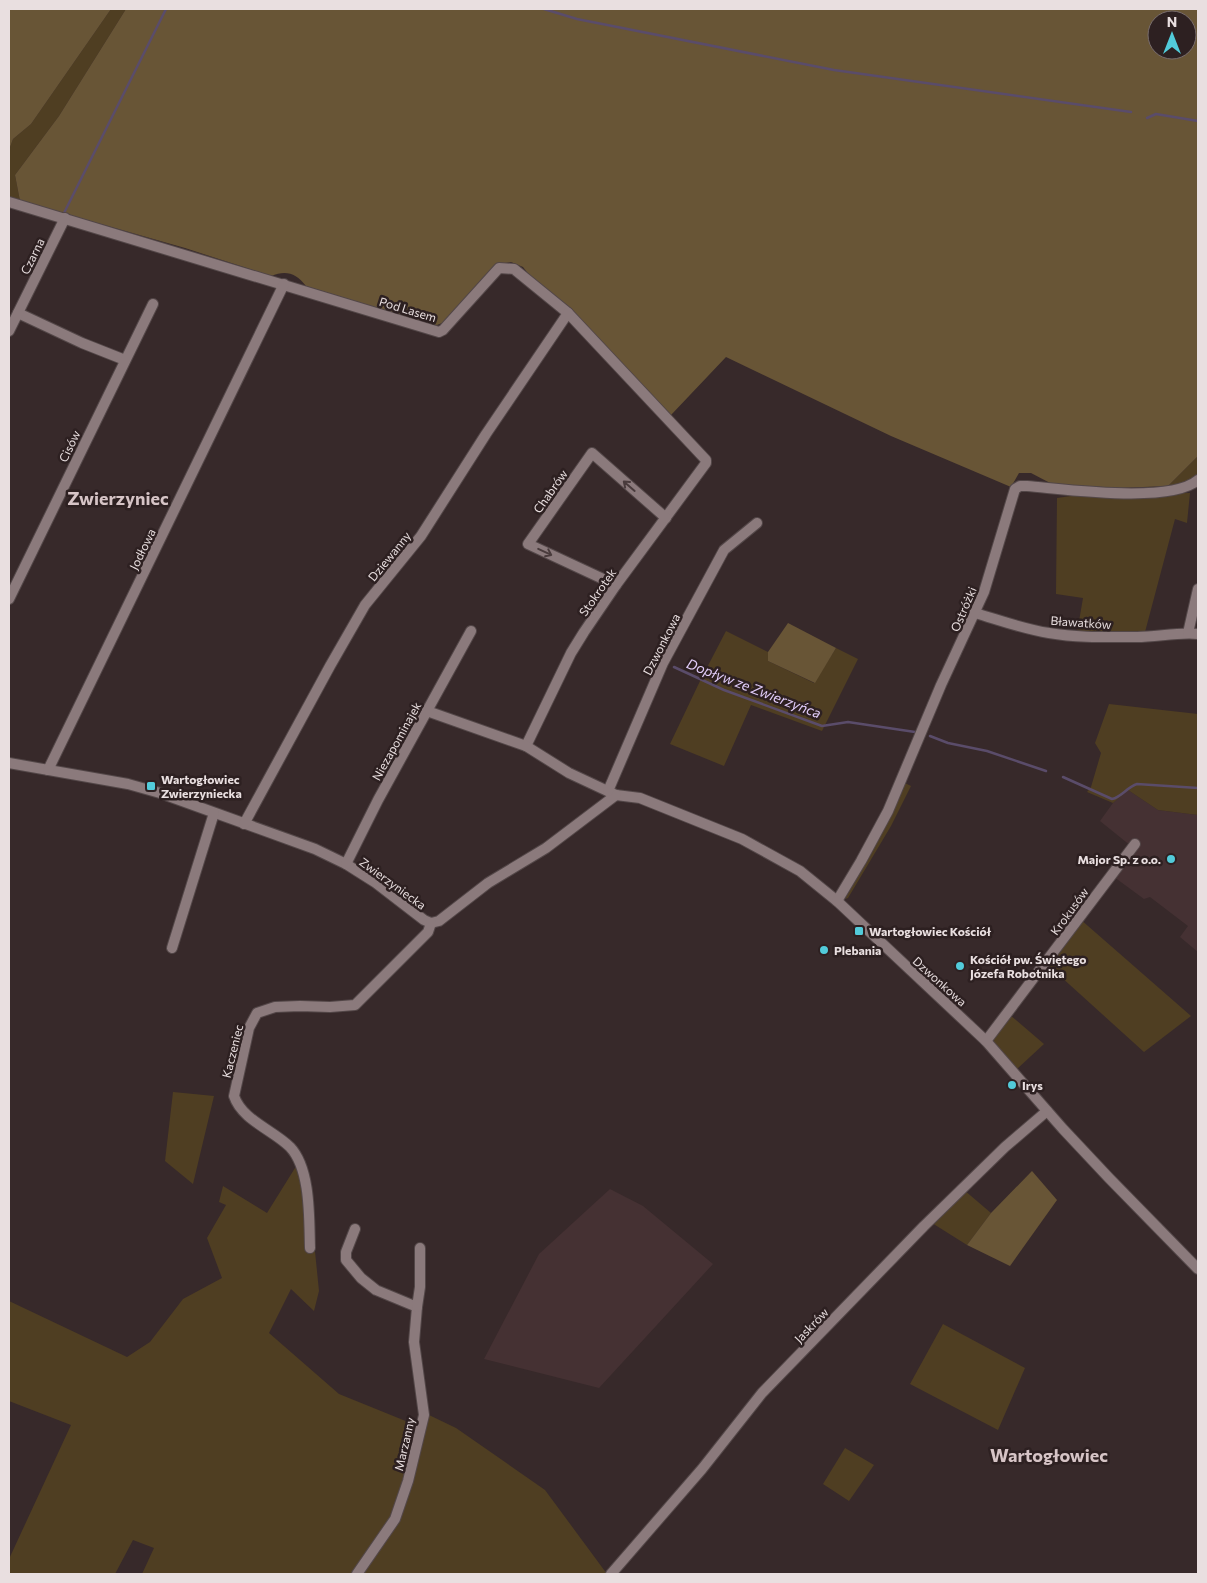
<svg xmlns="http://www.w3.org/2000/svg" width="1207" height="1583" viewBox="0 0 1207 1583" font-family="Commissioner,sans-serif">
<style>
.built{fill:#453133}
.green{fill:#4f3e22}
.forest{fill:#685536;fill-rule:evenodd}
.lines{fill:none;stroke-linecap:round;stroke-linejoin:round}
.stream{stroke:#5a4c6a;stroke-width:2.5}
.minor-casing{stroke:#534748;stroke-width:12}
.minor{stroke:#8b7a7c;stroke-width:10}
.oneway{stroke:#493b3c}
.poi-dot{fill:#52cbda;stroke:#2d2021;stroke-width:2}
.labels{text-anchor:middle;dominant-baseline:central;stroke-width:5;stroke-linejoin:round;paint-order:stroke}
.street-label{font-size:12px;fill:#e9dfe0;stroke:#2d2021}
.poi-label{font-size:12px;font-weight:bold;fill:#e9dfe0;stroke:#2d2021;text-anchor:start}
.water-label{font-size:14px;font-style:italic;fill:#e2cdfa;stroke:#2d2021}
.district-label{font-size:18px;font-weight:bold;fill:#d6c4c6;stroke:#2d2021}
</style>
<rect width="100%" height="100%" fill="#37292a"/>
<!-- built -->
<g class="built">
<path d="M1128,790L1158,810L1198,815V952L1180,937L1188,926L1150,897L1144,899L1110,874L1131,846L1100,821L1113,803Z"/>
<path d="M610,1189L643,1206L713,1264L599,1388L484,1359L539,1254Z"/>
</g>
<!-- green -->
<g class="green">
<path d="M111,9H126L59,116L15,175L20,201L9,198V150L13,139L31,124Z"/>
<path d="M1198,456V473L1190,481L1168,486Z"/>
<path d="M1190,493L1187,523L1175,519L1145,632L1077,633L1083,598L1056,594L1057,498L1084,494Z"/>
<path d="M726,631L768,652V661L814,683L836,648L858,659L822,731L751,705L724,766L670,744L700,681Z"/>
<path d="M1109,704L1198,714V815L1158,810L1128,790L1113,803L1087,792L1091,787L1101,753L1095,743Z"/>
<path d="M905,783L911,786L891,826L848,898L845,899L850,890L848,889L886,823Z"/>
<path d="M1080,919L1191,1016L1144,1052L1049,966Z"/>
<path d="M1010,1015L1044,1044L1017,1069L991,1039Z"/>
<path d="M173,1092L214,1096L193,1184L165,1161Z"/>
<path d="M295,1168L307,1172L319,1291L314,1311L291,1289L269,1333L339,1394L413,1424L429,1415L456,1428L545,1490L607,1574H142L154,1548L133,1540L115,1574H9V1559L71,1425L9,1401V1301L127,1357L150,1342L183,1299L222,1278L207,1238L226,1205L219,1202L223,1186L267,1213Z"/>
<path d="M964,1190L991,1213L967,1245L932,1223Z"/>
<path d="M943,1324L1025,1368L998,1430L910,1384Z"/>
<path d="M845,1448L874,1465L849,1501L823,1484Z"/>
</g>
<!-- forest -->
<g class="forest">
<path d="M9,9H111L31,124L13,139L9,150Z"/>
<path d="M126,9H1198V456L1168,486L1119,488L1052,484L1031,473H1019L1011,487L891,436L726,357L671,415L571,311L530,276L523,267L511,262L499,264L447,321L437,325L425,323L306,286C296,273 286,270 271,276L185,248L20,201L15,175L59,116ZM1157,20H1187V50H1157Z"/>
<path d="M788,623L836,648L815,683L768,661V652Z"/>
<path d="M1032,1171L1057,1200L1010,1266L967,1245L991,1213Z"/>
</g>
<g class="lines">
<!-- stream -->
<g class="stream">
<path d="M544,9L577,19L834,70L1131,112"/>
<path d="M1147,118L1156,114L1198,121"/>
<path d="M64,213L166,9"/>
<path d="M674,667L724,690L822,726L848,722L915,732"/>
<path d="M930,736L948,743L987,751L1046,771"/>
<path d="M1063,777L1112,799C1122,797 1127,787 1137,784L1198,788"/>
</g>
<defs>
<g id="minor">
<path d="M9,202L439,332L443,330L499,268L514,269L568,313L706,460V463L616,585L584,632L571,653L526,746"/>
<path d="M18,313L82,343L125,360"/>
<path d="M9,331L65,218"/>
<path d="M616,585L528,544L592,453L666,518"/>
<path d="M9,599L153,304"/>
<path d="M975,613C999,620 1023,629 1049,633C1078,638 1108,637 1137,637C1157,637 1178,632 1198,634"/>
<path d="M1188,633L1198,589"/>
<path d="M427,711L526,746L569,773L616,795L640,798L742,839L800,871L837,901L986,1041L1063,1129L1109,1178L1198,1269"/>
<path d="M9,763L128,784L160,793L315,849L346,864L376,883L424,920L431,923L439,921L488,883L546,848L616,795"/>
<path d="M48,770L284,284"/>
<path d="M608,791L663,663L724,550L757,523"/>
<path d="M244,824L330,666L365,605L421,536L486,434L568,313"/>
<path d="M346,864L378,800L471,631"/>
<path d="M837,901L861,861L888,811L941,685L984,592L1015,489L1020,486H1027C1065,489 1170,504 1198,480"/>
<path d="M172,948L214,813"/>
<path d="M986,1041L1135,844"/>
<path d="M355,1229L346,1252V1260L361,1278L376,1290L417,1307L414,1342L424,1415L408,1481L395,1519L357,1574"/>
<path d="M310,1248C309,1219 311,1169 290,1147C273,1130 242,1120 234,1096L249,1028L257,1013L275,1007L300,1006L330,1007L355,1005L428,932L431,923"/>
<path d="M417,1307L420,1287V1248"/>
<path d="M611,1574L702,1469L762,1393L924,1226L1005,1147L1047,1111"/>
</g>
</defs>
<!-- minor casing -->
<use href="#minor" class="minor-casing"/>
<!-- minor -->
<use href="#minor" class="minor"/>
</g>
<!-- one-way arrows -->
<defs><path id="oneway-shaft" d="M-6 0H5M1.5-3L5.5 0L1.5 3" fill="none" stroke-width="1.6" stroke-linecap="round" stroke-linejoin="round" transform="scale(1.25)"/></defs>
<g class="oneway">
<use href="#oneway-shaft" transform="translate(629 486) rotate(-139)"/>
<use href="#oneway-shaft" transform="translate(545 552) rotate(25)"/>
</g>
<!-- markers -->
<g class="poi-dot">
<rect x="146" y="781" width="10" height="10" rx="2.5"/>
<circle cx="1171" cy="859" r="5"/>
<rect x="854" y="926" width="10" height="10" rx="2.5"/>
<circle cx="824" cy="950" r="5"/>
<circle cx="960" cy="966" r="5"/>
<circle cx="1012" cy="1085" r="5"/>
</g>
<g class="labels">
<!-- street labels -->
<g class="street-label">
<text transform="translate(32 256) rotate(-64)">Czarna</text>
<text transform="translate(408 309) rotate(17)">Pod Lasem</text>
<text transform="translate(69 446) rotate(-64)">Cisów</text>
<text transform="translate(550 491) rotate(-55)">Chabrów</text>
<text transform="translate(142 549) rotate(-64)">Jodłowa</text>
<text transform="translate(389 556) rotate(-51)">Dziewanny</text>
<text transform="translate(597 592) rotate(-55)">Stokrotek</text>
<text transform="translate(963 609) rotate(-67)">Ostróżki</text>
<text transform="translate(1081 622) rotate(4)">Bławatków</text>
<text transform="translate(661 644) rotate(-63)">Dzwonkowa</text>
<text transform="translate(396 741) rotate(-61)">Niezapominajek</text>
<text transform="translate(393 883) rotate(36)">Zwierzyniecka</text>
<text transform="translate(1069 911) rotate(-54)">Krokusów</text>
<text transform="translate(940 981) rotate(42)">Dzwonkowa</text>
<text transform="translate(232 1051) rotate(-76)">Kaczeniec</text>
<text transform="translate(811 1325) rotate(-46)">Jaskrów</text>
<text transform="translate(404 1444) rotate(-77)">Marzanny</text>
</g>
<!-- poi labels -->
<g class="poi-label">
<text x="161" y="779">Wartogłowiec<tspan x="161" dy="14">Zwierzyniecka</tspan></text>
<text x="1161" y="859" text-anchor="end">Major Sp. z o.o.</text>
<text x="869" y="931">Wartogłowiec Kościół</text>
<text x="834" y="950">Plebania</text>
<text x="970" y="959">Kościół pw. Świętego<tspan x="970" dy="14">Józefa Robotnika</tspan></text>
<text x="1022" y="1085">Irys</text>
</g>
<!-- water labels -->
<g class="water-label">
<text transform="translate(754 688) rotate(21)">Dopływ ze Zwierzyńca</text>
</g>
<!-- district labels -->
<g class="district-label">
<text x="118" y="498">Zwierzyniec</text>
<text x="1049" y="1455">Wartogłowiec</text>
</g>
</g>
<!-- border -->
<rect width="1207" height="1583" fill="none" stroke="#e9dfe0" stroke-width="20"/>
<!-- north arrow -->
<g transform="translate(1172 35)"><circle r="24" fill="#2d2021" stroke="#786c6d"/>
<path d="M0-4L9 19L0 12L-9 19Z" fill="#52cbda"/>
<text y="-8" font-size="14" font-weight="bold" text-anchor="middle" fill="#e9dfe0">N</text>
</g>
</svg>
